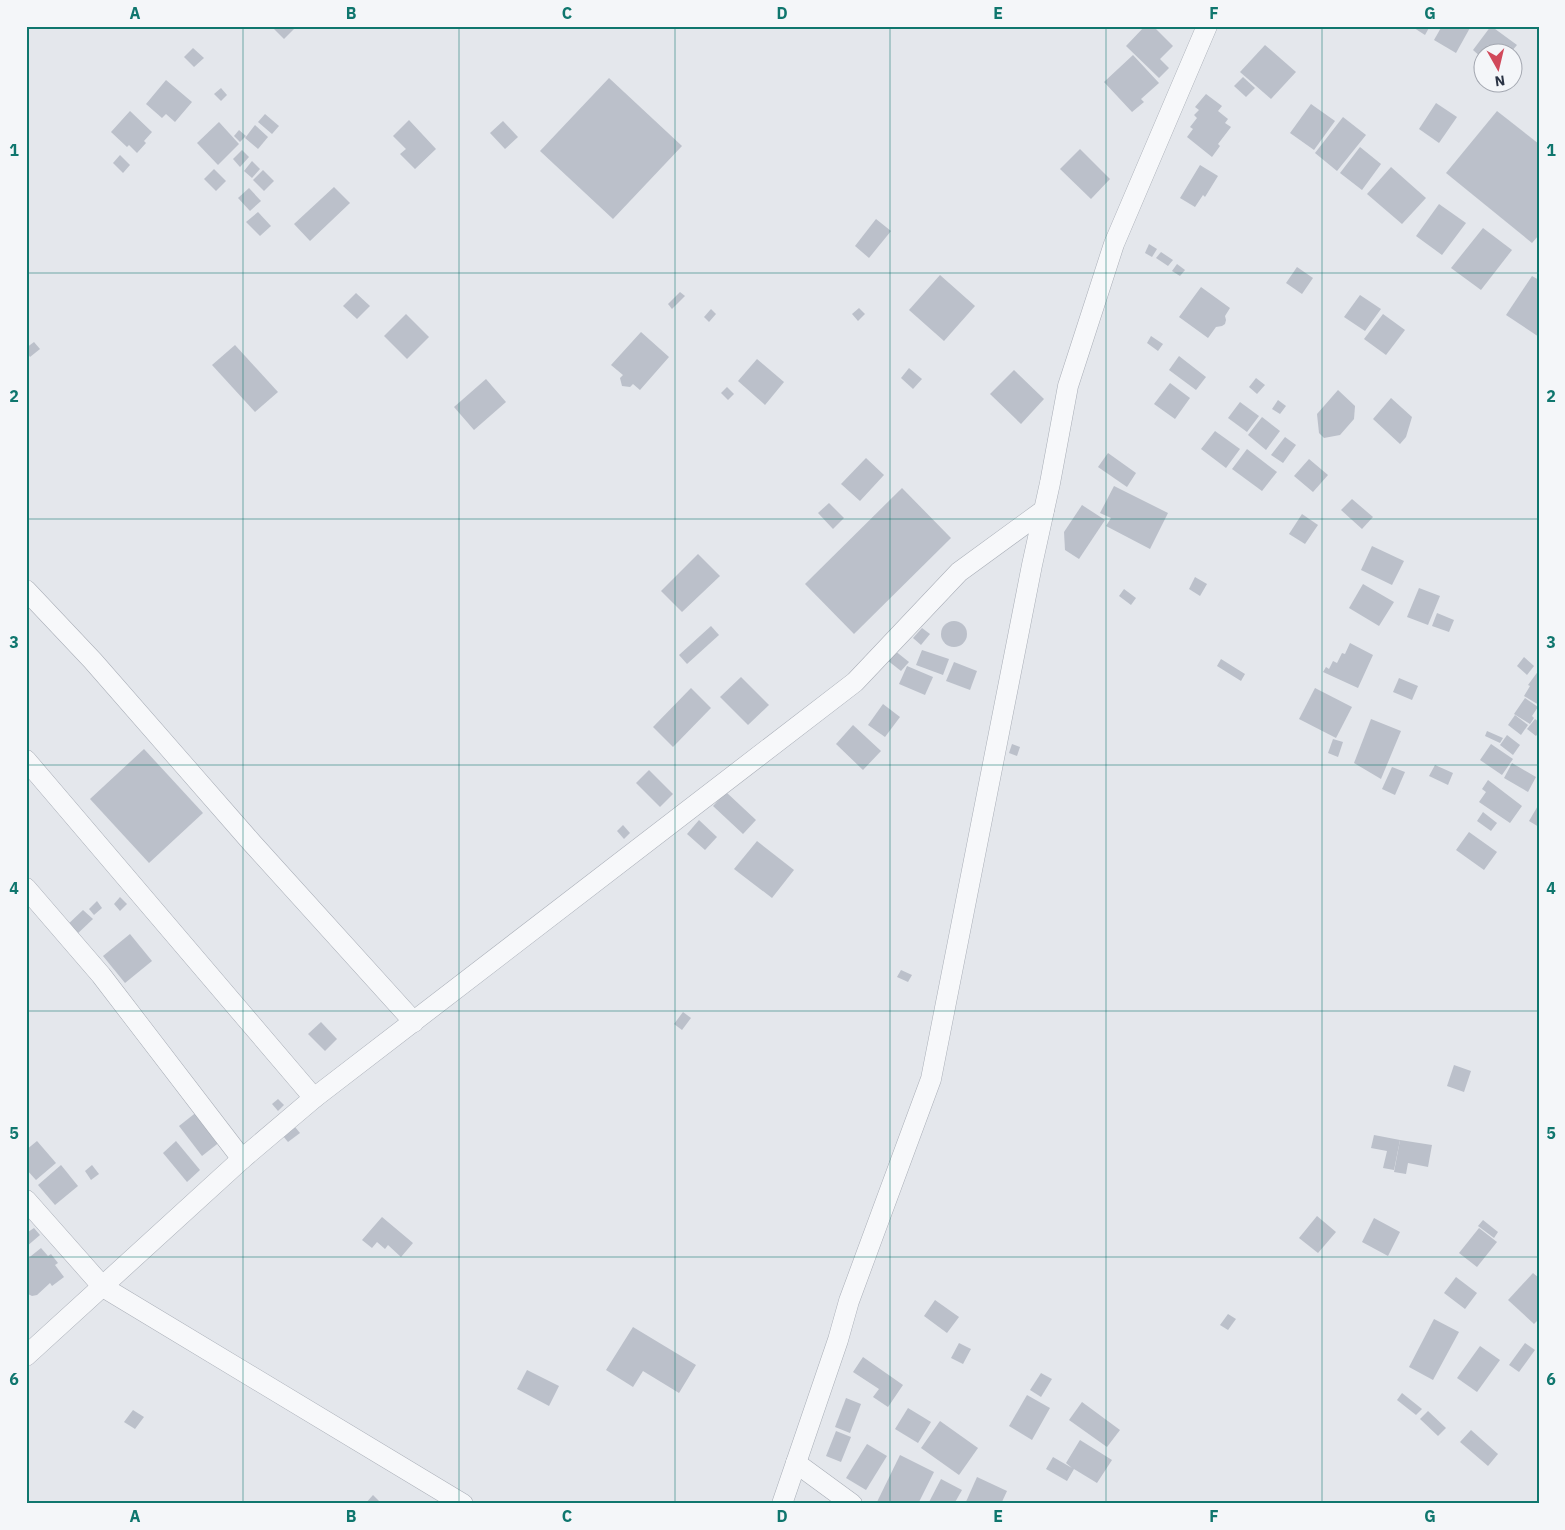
<svg xmlns="http://www.w3.org/2000/svg" width="1565" height="1530" viewBox="0 0 1565 1530" font-family="'IBM Plex Sans',sans-serif">
<style>
.building{fill:#bbc0ca}
.lines{fill:none;stroke-linecap:round;stroke-linejoin:round}
.minor-casing{stroke:#a9aeb7;stroke-width:21}
.minor{stroke:#f7f8fa;stroke-width:20}
.grid{fill:none;stroke:#0f766e;stroke-width:1;stroke-opacity:0.55}
.neatline{fill:none;stroke:#0f766e;stroke-width:2}
.grid-label{font-size:16px;text-anchor:middle;font-weight:bold;fill:#0f766e}
</style>
<rect width="100%" height="100%" fill="#e4e7ec"/>
<!-- building -->
<g class="building">
<path d="M271,26H297L284,39Z"/>
<path d="M1145,26H1153L1173,46L1160,59L1169,68L1159,78L1126,46Z"/>
<path d="M1411,26H1430L1425,35Z"/>
<path d="M1442,26H1471L1456,53L1434,40Z"/>
<path d="M1491,26L1517,45L1511,52H1482V58L1473,50Z"/>
<path d="M1265,45L1296,72L1271,99L1240,72Z"/>
<path d="M193,48L204,58L194,67L184,57Z"/>
<path d="M1133,55L1159,83L1141,99L1144,102L1132,112L1104,82Z"/>
<path d="M1243,77L1255,88L1246,97L1234,86Z"/>
<path d="M609,78L682,146L613,219L540,151Z"/>
<path d="M166,80L192,102L175,122L166,114L162,118L146,104Z"/>
<path d="M221,88L227,95L221,101L214,94Z"/>
<path d="M1206,94L1222,106L1218,111L1228,119L1225,123L1231,127L1218,144L1220,146L1212,157L1187,137L1193,129L1190,127L1197,118L1194,115L1199,110L1195,107Z"/>
<path d="M1436,103L1457,117L1439,143L1419,129Z"/>
<path d="M1311,104L1335,121L1314,150L1290,133Z"/>
<path d="M130,111L152,132L144,141L146,143L137,153L129,145L127,147L111,132Z"/>
<path d="M1497,111L1539,144V235L1532,243L1446,173Z"/>
<path d="M265,114L279,126L272,134L258,122Z"/>
<path d="M1343,117L1366,135L1337,171L1315,153Z"/>
<path d="M409,120L436,149L415,169L400,154L406,149L393,136Z"/>
<path d="M503,121L518,137L505,149L490,133Z"/>
<path d="M219,122L239,144L218,165L197,143Z"/>
<path d="M255,125L268,137L258,149L245,138Z"/>
<path d="M239,130L246,136L240,142L234,136Z"/>
<path d="M1360,147L1381,164L1362,190L1340,173Z"/>
<path d="M1080,149L1110,179L1091,199L1060,169Z"/>
<path d="M242,150L249,157L240,167L233,159Z"/>
<path d="M120,155L130,165L123,173L113,163Z"/>
<path d="M252,161L260,169L252,178L244,171Z"/>
<path d="M1200,165L1218,176L1205,197L1203,195L1195,207L1180,198Z"/>
<path d="M1391,167L1426,198L1402,224L1367,194Z"/>
<path d="M214,169L226,181L216,191L204,179Z"/>
<path d="M263,170L274,181L264,191L253,180Z"/>
<path d="M334,187L350,203L310,241L294,224Z"/>
<path d="M249,188L261,201L250,211L238,198Z"/>
<path d="M1439,204L1466,223L1442,255L1416,236Z"/>
<path d="M258,212L271,226L260,236L246,222Z"/>
<path d="M876,219L891,231L869,258L855,246Z"/>
<path d="M1483,228L1512,250L1481,290L1451,268Z"/>
<path d="M1149,244L1157,249L1152,257L1145,253Z"/>
<path d="M1161,252L1173,260L1168,266L1156,258Z"/>
<path d="M1177,264L1185,270L1180,276L1172,271Z"/>
<path d="M1297,267L1313,278L1302,294L1286,283Z"/>
<path d="M940,275L975,306L944,341L909,310Z"/>
<path d="M1532,276L1539,280V337L1506,315Z"/>
<path d="M1201,287L1230,308L1225,316L1226,320L1225,324L1222,326L1216,327L1208,338L1179,317Z"/>
<path d="M680,292L685,296L672,309L668,304Z"/>
<path d="M356,293L370,306L357,319L343,306Z"/>
<path d="M1360,295L1381,309L1365,331L1344,317Z"/>
<path d="M859,308L865,314L858,321L852,314Z"/>
<path d="M711,309L716,314L709,322L704,317Z"/>
<path d="M406,314L429,337L407,359L384,336Z"/>
<path d="M1383,314L1405,330L1386,355L1364,339Z"/>
<path d="M641,332L669,357L640,390L633,384L630,387L622,386L620,378L623,375L611,365Z"/>
<path d="M1151,336L1163,344L1158,351L1147,343Z"/>
<path d="M34,342L40,349L30,357L26,351V348Z"/>
<path d="M235,345L278,392L255,412L212,365Z"/>
<path d="M1179,356L1206,377L1196,390L1169,370Z"/>
<path d="M757,359L784,382L765,405L738,381Z"/>
<path d="M909,368L922,379L913,389L901,378Z"/>
<path d="M1014,370L1044,399L1021,424L990,394Z"/>
<path d="M1256,378L1265,385L1257,394L1249,387Z"/>
<path d="M486,379L506,402L474,430L454,407Z"/>
<path d="M1170,383L1190,398L1175,419L1154,404Z"/>
<path d="M727,387L734,394L728,400L721,393Z"/>
<path d="M1338,390L1355,406L1354,419L1340,435L1324,438L1319,433L1317,414Z"/>
<path d="M1391,398L1412,417L1406,437L1400,444L1373,419Z"/>
<path d="M1278,400L1286,406L1280,414L1272,409Z"/>
<path d="M1240,402L1259,416L1247,432L1228,418Z"/>
<path d="M1262,417L1280,431L1266,450L1248,435Z"/>
<path d="M1215,431L1240,449L1226,468L1201,449Z"/>
<path d="M1285,437L1296,445L1283,463L1271,455Z"/>
<path d="M1247,449L1277,472L1262,491L1232,469Z"/>
<path d="M1108,453L1136,473L1127,487L1098,467Z"/>
<path d="M866,458L884,475L860,501L841,484Z"/>
<path d="M1309,459L1328,475L1313,492L1294,476Z"/>
<path d="M1114,486L1168,513L1150,549L1106,526L1111,518L1100,513Z"/>
<path d="M902,488L951,538L854,634L805,584Z"/>
<path d="M1352,499L1373,517L1362,529L1341,510Z"/>
<path d="M829,503L844,518L833,529L818,513Z"/>
<path d="M1082,505L1105,520L1079,559L1065,550L1064,532Z"/>
<path d="M1302,514L1318,525L1305,544L1289,534Z"/>
<path d="M1372,546L1404,561L1392,585L1361,570Z"/>
<path d="M698,554L720,576L682,612L661,591Z"/>
<path d="M1195,577L1207,584L1200,596L1189,589Z"/>
<path d="M1363,584L1394,602L1379,626L1349,608Z"/>
<path d="M1419,588L1440,596L1428,625L1407,617Z"/>
<path d="M1124,589L1136,598L1131,605L1119,596Z"/>
<path d="M1437,613L1454,620L1449,632L1432,626Z"/>
<circle cx="954" cy="634" r="13"/>
<path d="M711,626L719,635L687,664L679,655Z"/>
<path d="M922,628L930,634L921,645L913,638Z"/>
<path d="M1350,643L1373,655L1358,688L1323,672L1326,667L1329,669L1333,661L1337,663L1342,653L1345,654Z"/>
<path d="M894,650L909,662L901,671L887,660Z"/>
<path d="M922,650L949,659L943,675L916,665Z"/>
<path d="M1524,657L1534,666L1527,675L1517,666Z"/>
<path d="M1221,659L1245,674L1241,681L1217,666Z"/>
<path d="M954,662L977,671L970,690L946,681Z"/>
<path d="M907,666L933,677L925,695L899,684Z"/>
<path d="M1539,670V705L1524,696L1530,686L1528,685Z"/>
<path d="M741,677L769,705L748,725L720,697Z"/>
<path d="M1399,678L1418,686L1412,700L1393,692Z"/>
<path d="M691,688L711,708L673,747L653,727Z"/>
<path d="M1315,688L1352,707L1336,738L1299,719Z"/>
<path d="M1525,698L1538,707L1532,716L1534,718L1530,724L1514,714Z"/>
<path d="M883,704L900,717L885,737L868,725Z"/>
<path d="M1515,715L1528,725L1521,735L1508,725Z"/>
<path d="M1371,719L1401,731L1381,779L1354,763Z"/>
<path d="M1535,719L1539,722V732L1536,736L1527,729Z"/>
<path d="M853,725L881,751L863,770L836,744Z"/>
<path d="M1487,731L1503,738L1500,743L1485,736Z"/>
<path d="M1507,735L1520,745L1513,755L1500,745Z"/>
<path d="M1333,739L1343,742L1338,757L1328,753Z"/>
<path d="M1012,744L1020,747L1017,756L1009,753Z"/>
<path d="M1491,744L1513,759L1502,775L1480,760Z"/>
<path d="M144,749L203,813L149,863L90,799Z"/>
<path d="M1512,763L1536,777L1528,792L1504,778Z"/>
<path d="M1435,765L1453,773L1448,785L1429,776Z"/>
<path d="M1392,767L1405,772L1395,795L1382,789Z"/>
<path d="M649,770L673,794L660,807L636,783Z"/>
<path d="M1488,780L1522,806L1510,823L1479,802L1486,792L1482,789Z"/>
<path d="M726,792L756,820L743,834L713,806Z"/>
<path d="M1539,804V827L1529,821Z"/>
<path d="M1483,812L1497,823L1491,831L1477,821Z"/>
<path d="M699,820L717,837L705,850L687,834Z"/>
<path d="M623,825L630,833L624,839L617,831Z"/>
<path d="M1469,832L1497,852L1484,870L1456,850Z"/>
<path d="M757,841L794,870L772,898L734,869Z"/>
<path d="M120,897L127,904L120,911L114,904Z"/>
<path d="M97,901L102,908L94,915L89,909Z"/>
<path d="M83,910L93,919L74,937L65,927Z"/>
<path d="M130,934L152,961L125,983L103,956Z"/>
<path d="M901,970L912,975L908,982L897,977Z"/>
<path d="M683,1012L691,1018L682,1030L674,1024Z"/>
<path d="M321,1022L337,1039L325,1051L308,1034Z"/>
<path d="M1454,1065L1471,1071L1464,1092L1447,1086Z"/>
<path d="M278,1099L284,1105L278,1111L272,1104Z"/>
<path d="M198,1111L221,1141L202,1156L179,1126Z"/>
<path d="M295,1127L300,1133L288,1142L283,1136Z"/>
<path d="M1374,1135L1400,1140L1394,1170L1383,1168L1387,1151L1371,1148Z"/>
<path d="M1400,1140L1432,1145L1428,1167L1408,1163L1406,1174L1394,1172Z"/>
<path d="M37,1141L56,1163L36,1180L26,1169V1150Z"/>
<path d="M176,1141L200,1170L187,1182L163,1153Z"/>
<path d="M61,1165L78,1186L55,1205L38,1185Z"/>
<path d="M92,1165L99,1174L91,1180L85,1171Z"/>
<path d="M1317,1216L1336,1232L1318,1253L1299,1238Z"/>
<path d="M382,1217L413,1243L401,1257L388,1245L385,1249L377,1242L372,1248L362,1240Z"/>
<path d="M1374,1218L1400,1232L1388,1256L1362,1242Z"/>
<path d="M1483,1220L1498,1232L1494,1238L1478,1226Z"/>
<path d="M34,1228L40,1235L26,1247V1230L28,1232Z"/>
<path d="M1479,1228L1497,1242L1477,1267L1459,1253Z"/>
<path d="M41,1248L48,1256L51,1254L58,1263L55,1265L64,1277L52,1286L50,1283L37,1295L32,1296L26,1293V1260Z"/>
<path d="M1533,1273L1539,1278V1319L1534,1324L1508,1300Z"/>
<path d="M1456,1277L1477,1293L1465,1309L1444,1293Z"/>
<path d="M935,1300L959,1317L947,1333L924,1316Z"/>
<path d="M1228,1314L1236,1319L1228,1330L1220,1325Z"/>
<path d="M1434,1319L1459,1332L1433,1380L1409,1367Z"/>
<path d="M633,1327L696,1365L679,1393L643,1371L633,1387L606,1370Z"/>
<path d="M959,1343L971,1349L963,1364L951,1358Z"/>
<path d="M1525,1343L1535,1350L1519,1372L1509,1365Z"/>
<path d="M1480,1346L1500,1360L1477,1392L1457,1378Z"/>
<path d="M863,1357L903,1385L888,1407L873,1397L879,1389L853,1372Z"/>
<path d="M527,1370L559,1386L549,1406L517,1389Z"/>
<path d="M1041,1373L1052,1379L1041,1397L1030,1390Z"/>
<path d="M1402,1393L1422,1409L1416,1415L1397,1400Z"/>
<path d="M1027,1395L1050,1408L1032,1440L1009,1426Z"/>
<path d="M846,1398L861,1404L850,1433L835,1427Z"/>
<path d="M1082,1402L1120,1430L1107,1447L1069,1420Z"/>
<path d="M908,1408L931,1422L918,1443L895,1429Z"/>
<path d="M133,1410L144,1417L135,1429L124,1422Z"/>
<path d="M1428,1411L1446,1428L1438,1436L1420,1419Z"/>
<path d="M940,1421L978,1448L959,1475L921,1448Z"/>
<path d="M1471,1430L1498,1454L1488,1466L1460,1442Z"/>
<path d="M836,1431L851,1437L841,1462L826,1456Z"/>
<path d="M1080,1440L1112,1460L1097,1483L1074,1469L1067,1481L1046,1469L1053,1457L1072,1468L1066,1463Z"/>
<path d="M867,1444L887,1456L866,1490L846,1478Z"/>
<path d="M900,1455L934,1472L918,1504H880L877,1502Z"/>
<path d="M977,1477L1007,1491L1001,1504H965Z"/>
<path d="M941,1479L962,1490L954,1504H928Z"/>
<path d="M373,1495L382,1504H365Z"/>
</g>
<g class="lines">
<defs>
<g id="minor">
<path d="M26,590L93,661L252,843L414,1022"/>
<path d="M26,760L314,1098"/>
<path d="M26,888L101,975L242,1159"/>
<path d="M26,1200L103,1287L463,1504"/>
<path d="M26,1356L242,1159L314,1098L855,682L959,572L1044,510"/>
<path d="M796,1463L852,1504"/>
<path d="M782,1504L838,1340L849,1301L931,1079L1032,565L1050,483L1068,386L1114,244L1207,26"/>
</g>
</defs>
<!-- minor casing -->
<use href="#minor" class="minor-casing"/>
<!-- minor -->
<use href="#minor" class="minor"/>
</g>
<!-- grid -->
<path class="grid" d="M243,26V1504M459,26V1504M675,26V1504M890,26V1504M1106,26V1504M1322,26V1504M26,273H1539M26,519H1539M26,765H1539M26,1011H1539M26,1257H1539"/>
<!-- border -->
<rect width="1565" height="1530" fill="none" stroke="#f4f6f9" stroke-width="55"/>
<!-- north arrow -->
<g transform="translate(1498 68) rotate(172)"><circle r="24" fill="#f4f6f9" stroke="#a4a8b1"/>
<path d="M0-4L9 19L0 12L-9 19Z" fill="#d1495b"/>
<text y="-8" font-size="14" font-weight="bold" text-anchor="middle" fill="#2b3445">N</text>
</g>
<rect x="28" y="28" width="1510" height="1474" class="neatline"/>
<g class="grid-label">
<text x="135" y="19">A</text>
<text x="351" y="19">B</text>
<text x="567" y="19">C</text>
<text x="782" y="19">D</text>
<text x="998" y="19">E</text>
<text x="1214" y="19">F</text>
<text x="1430" y="19">G</text>
<text x="14" y="156">1</text>
<text x="1551" y="156">1</text>
<text x="14" y="402">2</text>
<text x="1551" y="402">2</text>
<text x="14" y="648">3</text>
<text x="1551" y="648">3</text>
<text x="14" y="894">4</text>
<text x="1551" y="894">4</text>
<text x="14" y="1139">5</text>
<text x="1551" y="1139">5</text>
<text x="14" y="1385">6</text>
<text x="1551" y="1385">6</text>
<text x="135" y="1522">A</text>
<text x="351" y="1522">B</text>
<text x="567" y="1522">C</text>
<text x="782" y="1522">D</text>
<text x="998" y="1522">E</text>
<text x="1214" y="1522">F</text>
<text x="1430" y="1522">G</text>
</g>
</svg>
